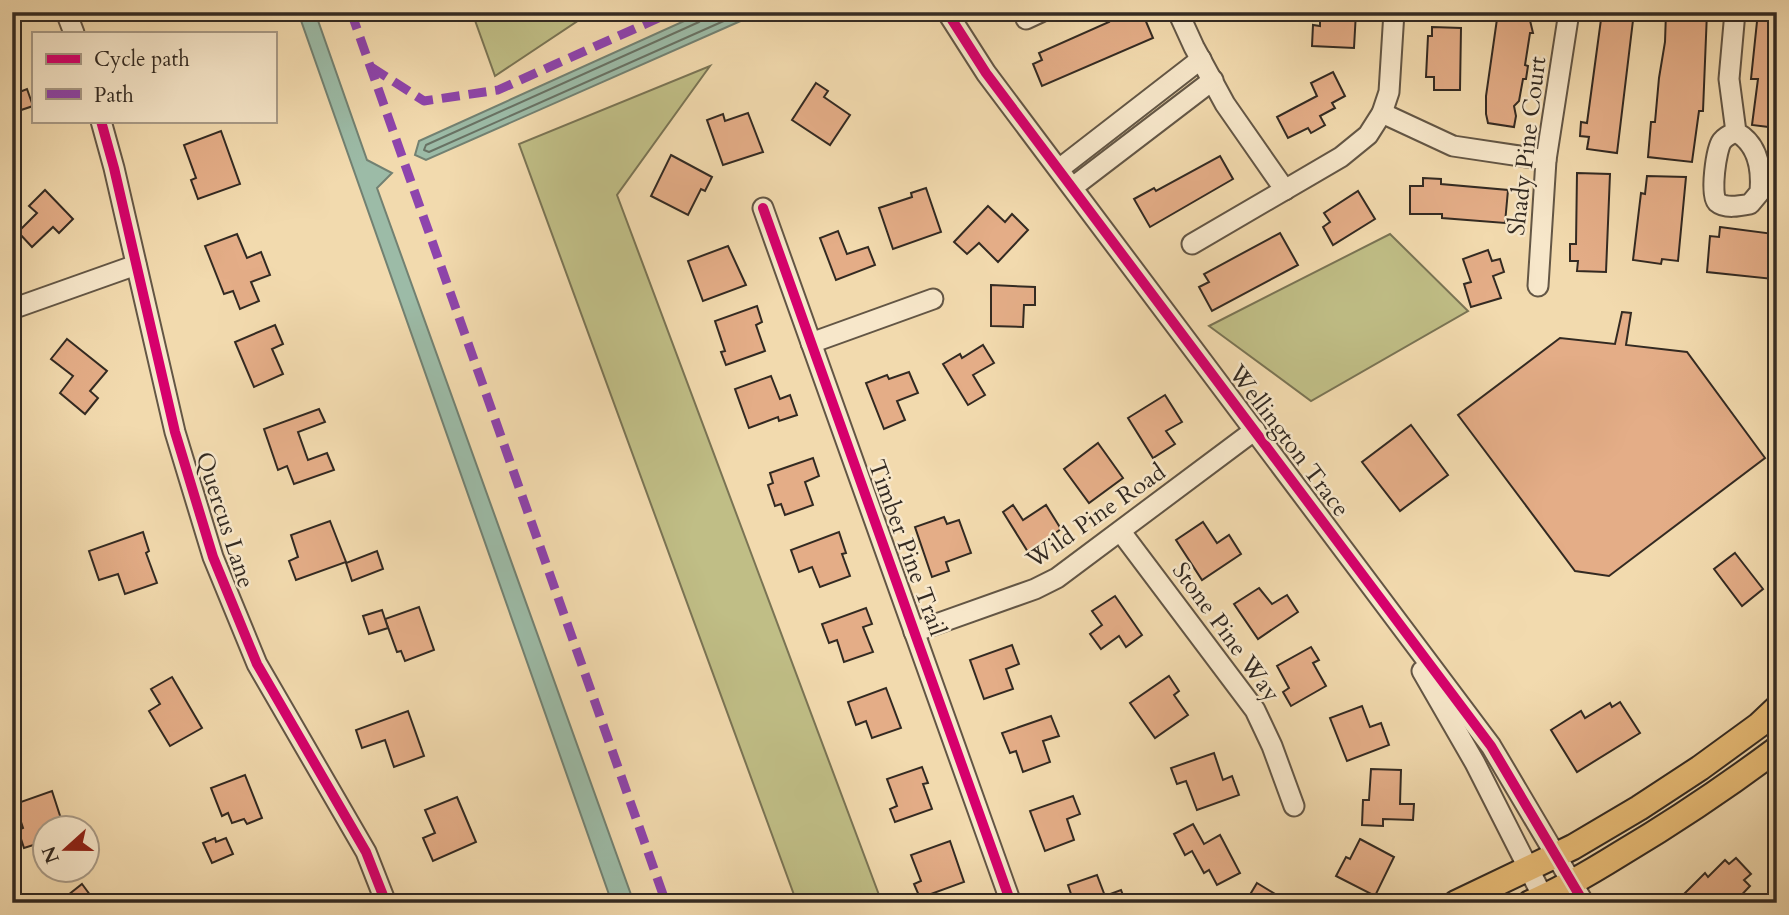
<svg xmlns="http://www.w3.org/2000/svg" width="1789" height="915" viewBox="0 0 1789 915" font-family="Cardo,serif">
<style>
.green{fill:#c0be86;stroke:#7a7454;stroke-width:2}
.water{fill:#9cbba7;stroke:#728172;stroke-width:2}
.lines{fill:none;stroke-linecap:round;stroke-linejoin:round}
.shore{stroke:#687264;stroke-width:2}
.building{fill:#e4ad87;stroke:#332a22;stroke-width:2}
.minor-casing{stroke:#635645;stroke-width:23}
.major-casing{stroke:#332a22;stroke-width:28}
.minor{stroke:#f7e7ca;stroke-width:19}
.major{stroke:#e9bd77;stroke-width:24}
.quiet{stroke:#8e44ad;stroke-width:9;stroke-dasharray:18 9;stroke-linecap:butt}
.cycleway-casing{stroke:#f7e7ca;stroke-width:15}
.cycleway{stroke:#d6006c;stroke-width:10}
.labels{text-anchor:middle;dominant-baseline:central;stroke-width:5;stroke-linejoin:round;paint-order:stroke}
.street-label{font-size:24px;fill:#332a22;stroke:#f7e7ca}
</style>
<rect width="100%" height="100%" fill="#f2daae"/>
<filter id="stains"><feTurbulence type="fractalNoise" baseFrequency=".00286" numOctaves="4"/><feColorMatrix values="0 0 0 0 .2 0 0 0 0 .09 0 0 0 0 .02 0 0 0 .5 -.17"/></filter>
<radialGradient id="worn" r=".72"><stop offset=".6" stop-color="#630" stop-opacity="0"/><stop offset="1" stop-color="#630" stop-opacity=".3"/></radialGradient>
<!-- green -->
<g class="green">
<path d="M472,12H580L582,18L495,76Z"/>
<path d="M710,66L617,195L882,903H797L519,144Z"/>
<path d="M1390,234L1468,311L1311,401L1209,326Z"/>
</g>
<!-- water -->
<g class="water">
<path d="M298,12H315L367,160L392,173L377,188L634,903H612Z"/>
<path d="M704,12H761L426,160L415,155L419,141Z"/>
</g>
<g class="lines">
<!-- shore -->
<path class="shore" d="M704,12V18L699,22L426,145L424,150L429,152L744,12"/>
</g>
<!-- building -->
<g class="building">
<path d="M1117,12H1142L1153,38L1042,86L1033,64L1042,60L1039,53L1109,22L1107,17Z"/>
<path d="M1320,12H1356L1354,48L1312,46L1313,25L1320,26Z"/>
<path d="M1498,12H1528L1533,33H1530L1525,65L1528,66L1526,79H1523L1519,101L1514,106L1516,116L1514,127L1488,123L1486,114V96Z"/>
<path d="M1602,12H1634L1617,153L1587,149L1589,137L1580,136L1581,122L1587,123Z"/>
<path d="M1666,12H1707L1703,111H1699L1692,162L1648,157L1651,122H1655L1659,78L1665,42Z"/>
<path d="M1758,12H1777V128L1752,125L1758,79H1751Z"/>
<path d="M1432,27L1461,28L1460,90H1434V77H1426L1428,36H1432Z"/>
<path d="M1333,72L1345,96L1332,103L1335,108L1320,116L1325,125L1311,133L1308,128L1288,138L1277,117L1317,96L1311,83Z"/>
<path d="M816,83L828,91L824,97L850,115L830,145L792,120Z"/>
<path d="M27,89L33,106L12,113V95Z"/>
<path d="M748,113L763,152L723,165L707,120L723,114L725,121Z"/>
<path d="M221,131L240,184L198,199L191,180L196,178L184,145Z"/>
<path d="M671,155L712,177L705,191L701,189L688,215L651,196Z"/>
<path d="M1220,156L1233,179L1150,227L1134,199L1154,188L1156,191Z"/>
<path d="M1577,173L1610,174L1606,272L1577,271L1578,261H1570V244H1576Z"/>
<path d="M1647,176L1686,177L1678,261L1662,259L1661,264L1633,260L1641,193L1645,194Z"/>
<path d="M1423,178L1441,179V184L1508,190L1505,223L1442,218V214H1410V186H1423Z"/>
<path d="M926,188L941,232L893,249L879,208L912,197L911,193Z"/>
<path d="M45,190L73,219L59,233L53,227L32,247L18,232L37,213L29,206Z"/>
<path d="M1358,191L1375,219L1333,245L1323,227L1330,222L1324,213Z"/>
<path d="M988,206L1005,222L1012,214L1028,230L998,262L979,243L967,254L954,242Z"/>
<path d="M1720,227L1774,234L1773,249L1777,250L1773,279L1707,272L1710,236L1719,237Z"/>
<path d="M838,231L847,254L868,247L875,265L836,280L820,238Z"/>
<path d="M1280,233L1298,265L1212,311L1199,287L1209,282L1204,274Z"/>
<path d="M237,234L247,258L261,252L270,275L251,282L259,301L240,309L233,291L224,294L205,246Z"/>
<path d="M728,246L746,285L703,301L688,261Z"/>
<path d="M1488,250L1492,261L1500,259L1504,272L1493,276L1501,298L1471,307L1464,284L1471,282L1463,259Z"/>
<path d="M991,285L1035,287V305H1024L1023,327L991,326Z"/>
<path d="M757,306L762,322L756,325L765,351L726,365L721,352L725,351L715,321Z"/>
<path d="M1622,312L1631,313L1626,345L1687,352L1765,458L1609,576L1575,571L1458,415L1560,338L1615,344Z"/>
<path d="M275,325L283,344L272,349L283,374L254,387L235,342Z"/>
<path d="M67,339L107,371L90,391L98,398L85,414L60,393L73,376L51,359Z"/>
<path d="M983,345L994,363L973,375L985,395L968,405L943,364L960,354L962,358Z"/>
<path d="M909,372L918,393L897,401L905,420L884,429L866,383L887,375L889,379Z"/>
<path d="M771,376L780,399L790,395L797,415L779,421L778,417L749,428L735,389Z"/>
<path d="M1165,395L1182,422L1166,431L1175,444L1153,458L1128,418Z"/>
<path d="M319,409L325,422L298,432L308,460L327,453L334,470L294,484L287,466L278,470L264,429Z"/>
<path d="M1411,425L1448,475L1400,511L1362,462Z"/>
<path d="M1098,443L1123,478L1089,503L1064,469Z"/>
<path d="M813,458L819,476L805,482L813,505L785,515L781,504L775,506L768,485L773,483L770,473Z"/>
<path d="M1013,505L1023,520L1046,505L1061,529L1028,552L1003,512Z"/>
<path d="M944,517L947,524L959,520L971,553L946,562L949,571L932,577L915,527Z"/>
<path d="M330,521L346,562L296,580L289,561L298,557L291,535Z"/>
<path d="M1203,522L1217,543L1229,535L1241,554L1202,580L1176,540Z"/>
<path d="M143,532L149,551L146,553L157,583L125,594L118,574L99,580L89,551Z"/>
<path d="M839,532L846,553L842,554L850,576L820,587L812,567L799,572L791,550Z"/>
<path d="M377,551L383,569L352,581L346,563Z"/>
<path d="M1735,553L1763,589L1742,606L1714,569Z"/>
<path d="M1259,588L1272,604L1287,595L1298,612L1258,639L1234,604Z"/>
<path d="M1115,596L1142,635L1126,647L1119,636L1101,649L1090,634L1102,625L1092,611Z"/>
<path d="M419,607L434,650L405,661L401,651L397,652L385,619Z"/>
<path d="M866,608L872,624L863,627L873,652L844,662L837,640L829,643L822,624Z"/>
<path d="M382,610L388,628L369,634L363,616Z"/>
<path d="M1012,645L1019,664L1006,669L1013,689L984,699L970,660Z"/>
<path d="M1311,647L1319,660L1313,663L1326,686L1291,706L1283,692L1289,688L1277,666Z"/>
<path d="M1169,676L1179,691L1174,695L1188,715L1155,738L1130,703Z"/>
<path d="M172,677L202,728L170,746L149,711L160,704L151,689Z"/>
<path d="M886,688L901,728L872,738L866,721L856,725L848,702Z"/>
<path d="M1620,702L1640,733L1577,772L1551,730L1581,711L1585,718L1610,703L1612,707Z"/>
<path d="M1362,706L1370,727L1381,723L1389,745L1347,761L1330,718Z"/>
<path d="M408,711L424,756L394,767L385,740L362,748L356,730Z"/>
<path d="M1051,716L1059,736L1043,741L1050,762L1023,772L1016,751L1010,753L1002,733Z"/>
<path d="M1214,753L1223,780L1232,776L1239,795L1197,810L1186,781L1177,784L1171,768Z"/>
<path d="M922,767L928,783L923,784L932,809L895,822L890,809L897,806L887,779Z"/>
<path d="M1371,769L1401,770L1400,804H1414L1413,820L1383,819V826L1362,825L1363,800H1369Z"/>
<path d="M245,775L262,818L247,824L244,819L232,823L228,813L222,816L211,788Z"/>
<path d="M52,791L64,828H46V841L24,848L18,830L23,828L15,804Z"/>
<path d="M1073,796L1080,814L1067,819L1074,840L1045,851L1030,811Z"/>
<path d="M457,797L476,842L433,861L423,838L435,833L425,810Z"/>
<path d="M1193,824L1204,844L1220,835L1240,873L1217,885L1209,870L1204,873L1192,851L1185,855L1174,834Z"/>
<path d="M215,838L216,842L226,838L233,854L212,863L203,843Z"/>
<path d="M1360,839L1394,857L1375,896L1336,876L1346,857L1350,859Z"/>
<path d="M950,841L964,882L920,898L914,884L921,881L911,855Z"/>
<path d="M1736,858L1751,874L1744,880L1750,886L1734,903H1675L1705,873L1708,877L1725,860L1729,864Z"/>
<path d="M1097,875L1105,896L1121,890L1126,903H1074L1068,885Z"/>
<path d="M1257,883L1290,903H1245Z"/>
<path d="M82,884L96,903H58Z"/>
</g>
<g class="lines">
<defs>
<g id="minor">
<path d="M66,12L74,33"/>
<path d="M947,12L986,73L1491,746L1584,903"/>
<path d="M1178,12L1194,47L1225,104L1285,190"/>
<path d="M1735,12L1729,79L1736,132C1731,134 1725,137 1722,141C1716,149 1710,195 1717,202C1725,209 1740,206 1750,204L1760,192C1762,168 1758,144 1736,132"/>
<path d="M1026,19L1041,12"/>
<path d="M1382,113L1453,146L1546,160"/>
<path d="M101,121L114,168L175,432L213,557L257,664L366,852L386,903"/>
<path d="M1059,169L1201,59"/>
<path d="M1073,187L1213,80"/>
<path d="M763,208L1011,903"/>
<path d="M1192,244L1341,157L1368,135L1382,113L1389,92L1394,12"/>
<path d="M1538,286L1546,160L1569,12"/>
<path d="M12,309L136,265"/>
<path d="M811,343L933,299"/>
<path d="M1121,532L1255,710L1272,746L1294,806"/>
<path d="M914,632L1035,589L1057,578L1255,430"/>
<path d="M1422,671L1475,763L1546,903"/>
</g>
<g id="major">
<path d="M1456,903L1573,847L1639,808L1700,768L1759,725L1777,708"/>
<path d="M1530,903C1561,890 1591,872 1620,854C1674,822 1726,787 1777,749"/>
</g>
</defs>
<!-- minor casing -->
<use href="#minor" class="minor-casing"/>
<!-- major casing -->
<use href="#major" class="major-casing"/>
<!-- minor -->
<use href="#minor" class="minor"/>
<!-- major -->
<use href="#major" class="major"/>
<!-- quiet -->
<g class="quiet">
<path d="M351,12L666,903"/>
<path d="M371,67L424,101L498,90L672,12"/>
</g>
<defs>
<g id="cycleway">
<path d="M947,12L986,73L1491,746L1584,903"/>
<path d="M101,121L114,168L175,432L213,557L257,664L366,852L386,903"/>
<path d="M763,208L1011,903"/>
</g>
</defs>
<!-- cycleway casing -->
<use href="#cycleway" class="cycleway-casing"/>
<!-- cycleway -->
<use href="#cycleway" class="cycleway"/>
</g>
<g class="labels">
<!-- street labels -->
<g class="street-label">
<text transform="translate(1527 146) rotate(-83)">Shady Pine Court</text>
<text transform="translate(1289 441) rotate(53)">Wellington Trace</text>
<text transform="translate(1096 516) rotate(-35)">Wild Pine Road</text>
<text transform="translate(225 520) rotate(72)">Quercus Lane</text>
<text transform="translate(907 548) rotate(70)">Timber Pine Trail</text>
<text transform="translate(1226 632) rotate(54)">Stone Pine Way</text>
</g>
</g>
<!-- margin -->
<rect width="1789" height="915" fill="none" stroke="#f2daae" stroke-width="42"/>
<rect x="14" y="14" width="1761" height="887" fill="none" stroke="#332a22" stroke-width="3.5"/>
<rect x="21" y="21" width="1747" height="873" fill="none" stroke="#332a22" stroke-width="2"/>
<!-- legend -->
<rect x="32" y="32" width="245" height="91" fill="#f7e7ca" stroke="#a99b87" stroke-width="2"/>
<rect x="46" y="54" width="35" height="10" fill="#d6006c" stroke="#a99b87" stroke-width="2"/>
<text x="94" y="66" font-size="21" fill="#332a22">Cycle path</text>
<rect x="46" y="89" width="35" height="10" fill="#8e44ad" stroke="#a99b87" stroke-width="2"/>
<text x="94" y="102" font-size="21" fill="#332a22">Path</text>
<!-- north arrow -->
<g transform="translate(66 849) rotate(249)"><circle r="33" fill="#f7e7ca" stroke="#a99b87" stroke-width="2"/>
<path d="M0-5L12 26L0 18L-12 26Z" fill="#8f2418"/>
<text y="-10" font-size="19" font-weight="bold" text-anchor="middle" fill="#332a22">N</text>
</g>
<rect width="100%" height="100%" filter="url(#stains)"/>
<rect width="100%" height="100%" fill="url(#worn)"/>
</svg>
